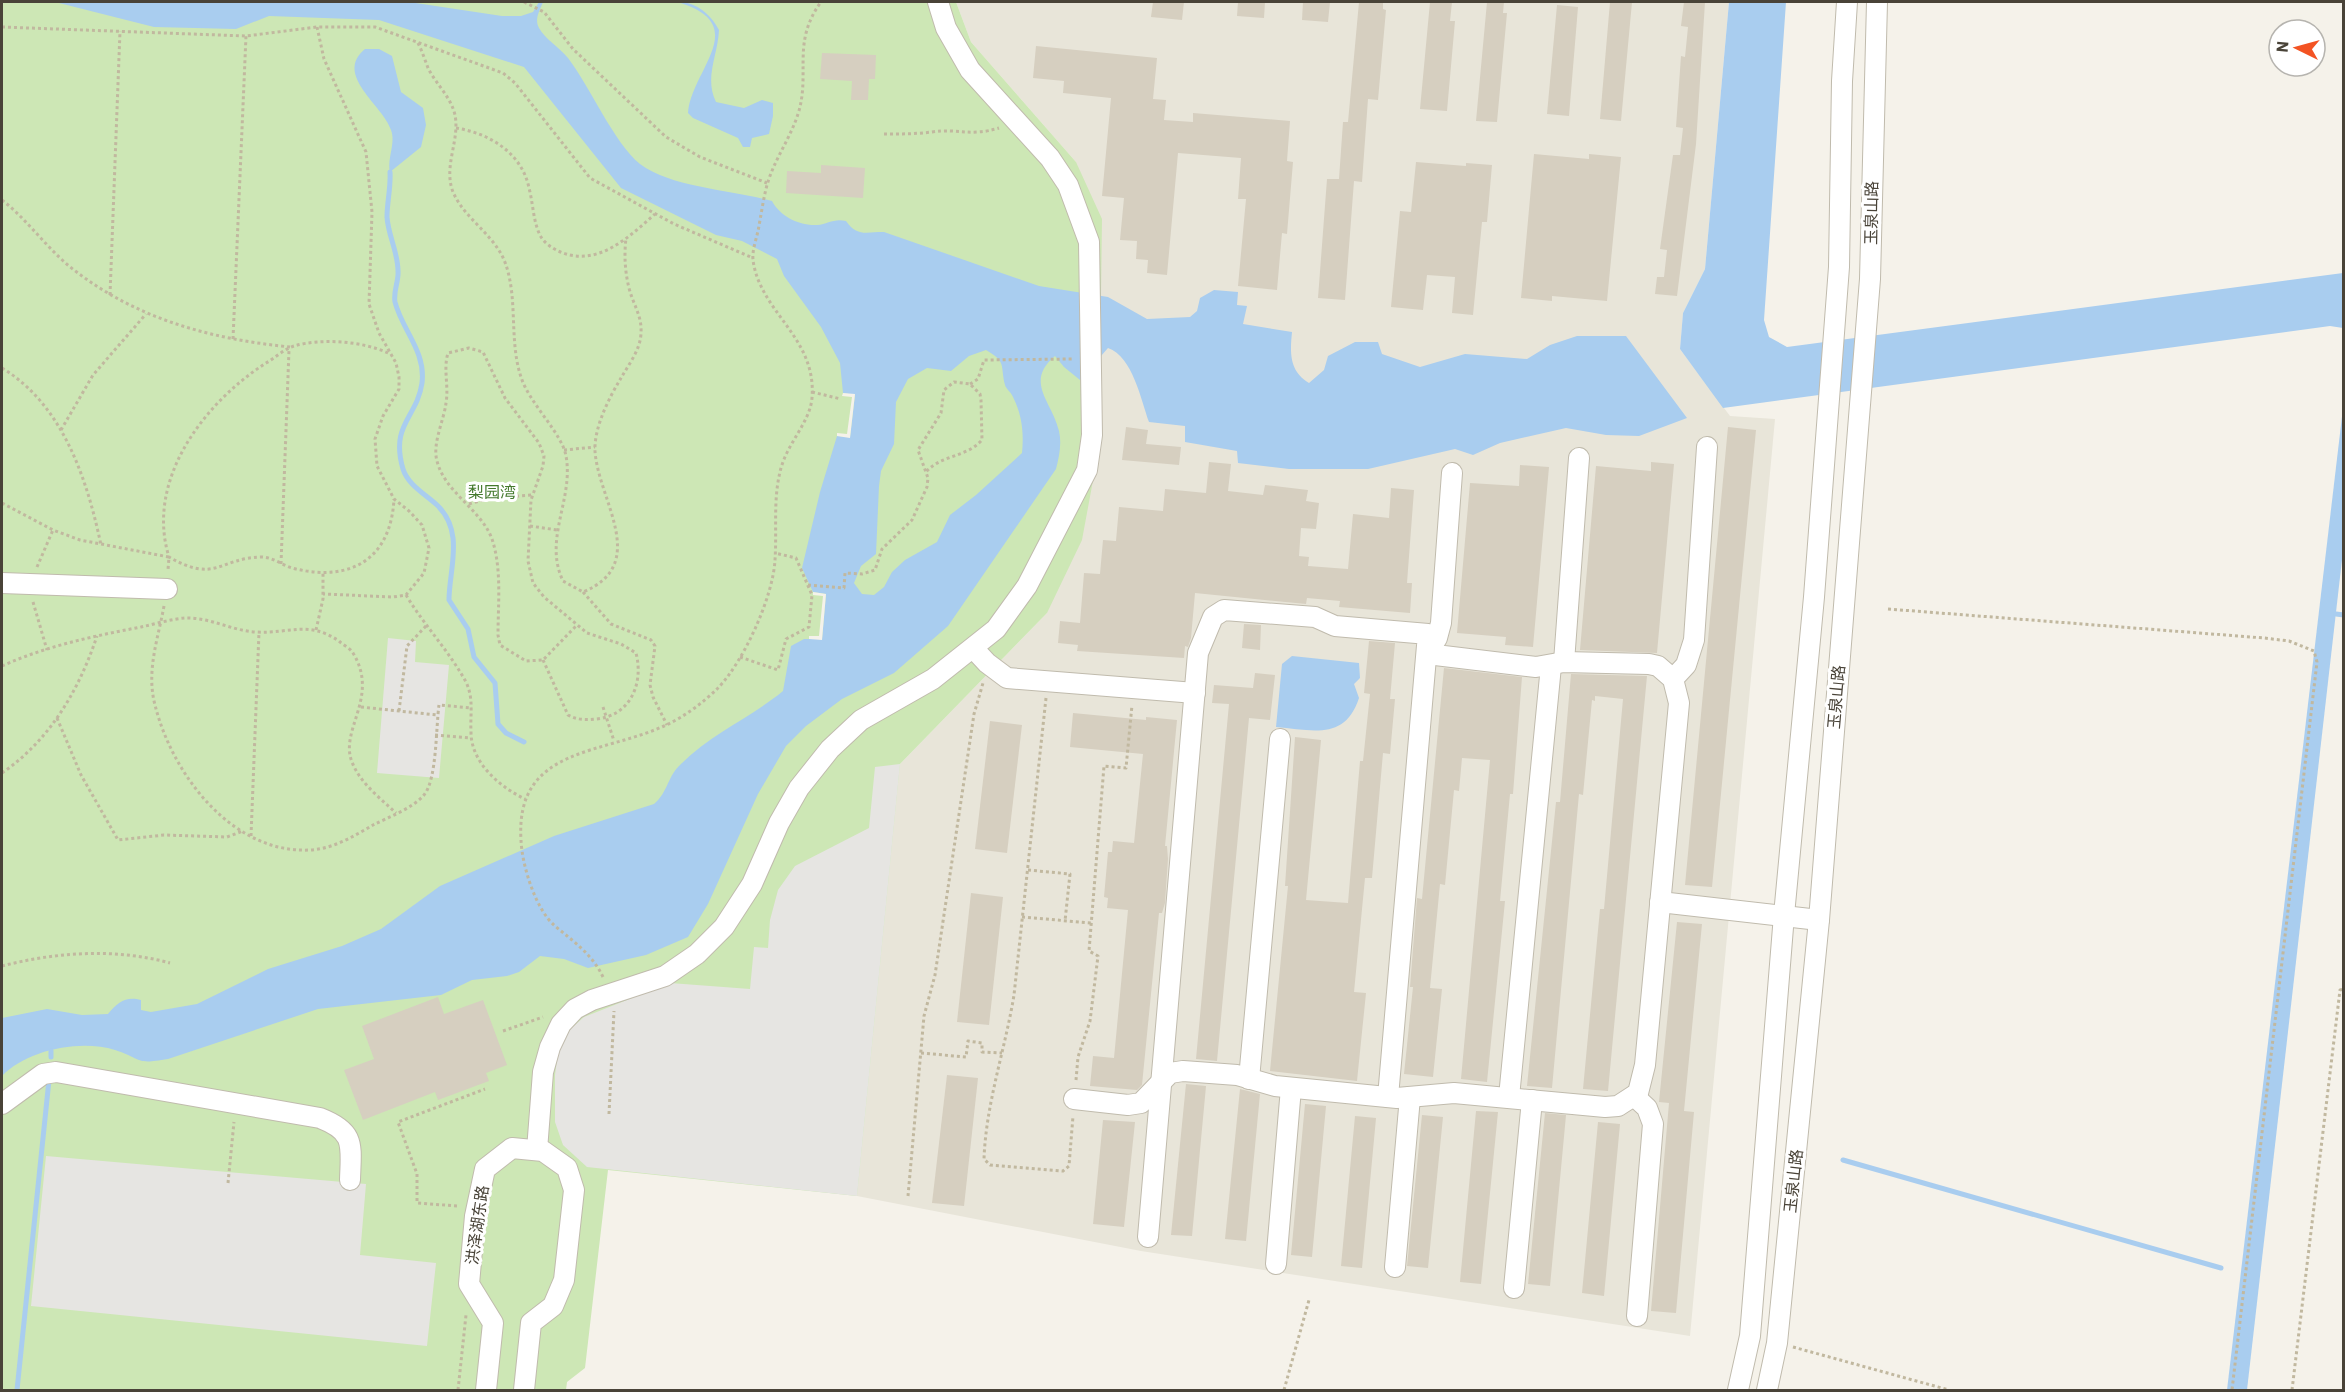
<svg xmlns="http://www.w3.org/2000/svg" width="2345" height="1392" viewBox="0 0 2345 1392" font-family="'IBM Plex Sans','Noto Sans SC',sans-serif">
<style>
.residential{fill:#e8e5d9}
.green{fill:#cde7b5}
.parking{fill:#e6e5e2}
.water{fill:#a9cdef;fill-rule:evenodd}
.pier{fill:#f5f2ea}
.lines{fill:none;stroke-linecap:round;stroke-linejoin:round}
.stream{stroke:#a9cdef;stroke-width:5}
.building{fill:#d6cfc0}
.minor-casing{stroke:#c0bbad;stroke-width:22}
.path{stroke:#c1b89f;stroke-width:3;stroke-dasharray:3 3;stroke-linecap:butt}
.minor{stroke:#fff;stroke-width:20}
.labels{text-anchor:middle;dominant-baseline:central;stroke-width:6;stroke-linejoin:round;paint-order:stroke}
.street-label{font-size:16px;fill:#494338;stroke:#fff}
.park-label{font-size:16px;fill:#44792d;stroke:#fff}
</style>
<rect width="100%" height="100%" fill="#f5f2ea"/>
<!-- residential -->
<path class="residential" d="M956,2H1729L1705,269L1683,313L1680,349L1730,416L1775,419L1690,1336L1141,1251L857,1196L900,764L1047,613L1076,162L971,42Z"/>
<!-- green -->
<path class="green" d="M2,2H956L971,42L1076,162L1102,219L1099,448L1082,540L1047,613L900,764L857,1196L608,1170L585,1368L567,1382L566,1390H2Z"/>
<!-- parking -->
<g class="parking">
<path d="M388,638L416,641L415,662L449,665L439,778L377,773Z"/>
<path d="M900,764L857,1196L587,1167L563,1145L555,1122V1075L558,1052L567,1032L584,1017L670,983L750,989L754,947L768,948L770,920L778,890L795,866L869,828L875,767Z"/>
<path d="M46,1156L366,1184L360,1255L436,1263L427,1346L31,1306Z"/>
</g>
<!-- water -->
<g class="water">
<path d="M55,2H409L502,16H521L533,12L539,2H543C540,10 534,19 539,28C545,39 559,47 568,58C589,85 614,143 640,164C672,188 734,190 772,201C780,216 799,226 817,225C828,224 834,218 846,221C857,237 866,232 884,232L1039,286L1108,297L1147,319L1190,317L1197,311L1200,298L1214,290L1238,292L1237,305L1247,306L1243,324L1292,332C1290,353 1289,371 1309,383L1324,370L1328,356L1355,342H1378L1382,354L1420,367L1465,354L1527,359L1550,345L1577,336H1626L1687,418L1639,436L1606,435L1566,428L1500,443L1473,455L1455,449L1368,469H1289L1238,463L1237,451L1185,442V426L1149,422C1141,400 1133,357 1108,348L1080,380L1064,367L1055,356C1024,382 1052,401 1059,431C1062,444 1059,457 1056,469L948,626L894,673L842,699L806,726L786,746L758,794L708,904L688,937L646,955L588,968L564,959L540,956L519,972L507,976L472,980L441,995L318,1009L168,1059C134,1065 143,1059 115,1050C80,1039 27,1050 2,1076V1018L47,1009L82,1015L108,1014C118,1002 126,996 141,1000V1010L151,1012L197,1004L268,969L342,946L381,929L440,886L554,836L654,804C668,792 667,778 679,766C711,733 749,719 783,691L791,646L804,639H822L826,594L813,592L802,568L820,492L837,436L850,437L855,395L843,393L840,363L821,327L784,276L777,259L742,241L716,235L621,188L524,67L379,20L269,16L236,29L154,27ZM986,350C1007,362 1000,365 1005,385C1006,389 1011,392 1013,397C1022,415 1024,433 1022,453L976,495L950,515L937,542L905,560L892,572L884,587L874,595L862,594L854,583L861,566L876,554L879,486L881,471L894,444L896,402L908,379L927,368L951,371L969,356Z"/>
<path d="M677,2C695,1 711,14 719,30C718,55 704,78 716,102L744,108L762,100L773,103V116L769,134L752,138L750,147H743L738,138L693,118L688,113C691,70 754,24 677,2Z"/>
<path d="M1729,2H1786L1764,320L1769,337L1787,347L2343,273V328L2330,326L1723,408L1680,349L1683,313L1705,269Z"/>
<path d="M365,49H379L392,56L401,92L423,108L426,125L421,147L390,172C387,158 396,143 391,130C384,106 333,75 365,49Z"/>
<path d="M2343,408V551L2247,1390H2227Z"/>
<path d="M1292,656L1359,663L1360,678L1354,684L1359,698C1345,741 1312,730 1276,727L1282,664Z"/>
</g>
<!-- pier -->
<g class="pier">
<path d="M843,393L855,394L850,438L837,436V433L847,434L852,397L842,396Z"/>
<path d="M813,592L826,594L822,640L809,639V636H819L823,596L813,595Z"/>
</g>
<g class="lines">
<!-- stream -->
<g class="stream">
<path d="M390,172C391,187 387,202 387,217C388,235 398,252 398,271C399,281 393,291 395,302C402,330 426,351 422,383C417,418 390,424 403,469C408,485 425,494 437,505C465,532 449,569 449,600L468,629L474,657L495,683L498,724L506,733L524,742"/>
<path d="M2336,614L2344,615"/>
<path d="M51,1057V1051"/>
<path d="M1843,1160L2221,1268"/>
<path d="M17,1390L49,1080"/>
</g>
</g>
<!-- building -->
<g class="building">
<path d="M1153,2H1184L1182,20L1151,17Z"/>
<path d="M1238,2H1265L1264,18L1237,16Z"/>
<path d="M1303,2H1330L1328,22L1302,20Z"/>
<path d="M1359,2H1383V9L1386,10L1378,100L1368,99L1362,182L1354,181L1345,300L1318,298L1327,179H1339L1343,122H1348Z"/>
<path d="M1430,2H1452L1450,21H1455L1447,111L1420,109Z"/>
<path d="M1487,2H1504L1503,13H1507L1497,122L1476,121Z"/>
<path d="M1610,2H1632L1621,121L1600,119Z"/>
<path d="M1684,2H1705L1696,144L1677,296L1655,294L1657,277H1664L1667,250L1660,249L1673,155H1680L1683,128L1676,127L1681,56L1685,57L1688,27L1681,26Z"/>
<path d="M1557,5L1578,7L1569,116L1547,114Z"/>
<path d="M1036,46L1157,58L1153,99L1166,100L1164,120L1193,122V113L1290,121L1287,161L1293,162L1287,234L1282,233L1277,290L1238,286L1246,199H1238L1241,158L1178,153L1167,275L1147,273L1148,260L1136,259L1137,241L1120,240L1124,198L1102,196L1111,98L1063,93L1064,81L1033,78Z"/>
<path d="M822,53L876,55L875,79H869L868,100H851L852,81L820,79Z"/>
<path d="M1534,154L1589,159V154L1621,157L1607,301L1552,296V301L1521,298Z"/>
<path d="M1416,162L1466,166V163L1492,165L1487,222H1482L1473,315L1452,313L1455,277L1427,275L1423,310L1391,307L1400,211L1411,212Z"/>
<path d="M821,165L865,168L863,198L786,193L787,171L821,173Z"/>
<path d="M1126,427L1148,430L1146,444L1181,447L1179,465L1122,460Z"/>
<path d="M1728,427L1756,430L1712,887L1685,885Z"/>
<path d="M1209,462L1231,464L1228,491L1263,495L1265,485L1308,490L1306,501L1319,503L1316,529L1301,528L1299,556L1309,557L1308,566L1348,569L1353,514L1389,518L1391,488L1414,490L1407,583H1412L1410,613L1339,607L1340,601L1307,598L1306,604L1195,593L1191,638L1188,647L1185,646L1184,658L1077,651L1078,645L1058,643L1060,621L1080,623L1084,573L1100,574L1103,540L1116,541L1119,507L1163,511L1165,489L1206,493Z"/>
<path d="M1651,462L1674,464L1657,653L1580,650L1596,466L1651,471Z"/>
<path d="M1520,465L1549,467L1533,647L1505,645L1506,637L1457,633L1470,483L1519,486Z"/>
<path d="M1244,624L1261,625L1260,650L1242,648Z"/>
<path d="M1369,641L1395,643L1390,699H1395L1390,754L1383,753L1372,878H1365L1354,992L1366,993L1357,1081L1270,1071L1288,886H1285L1295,737L1321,740L1306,900L1348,903L1360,761H1363L1370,694L1364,693Z"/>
<path d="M1444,668L1522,677L1513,794H1510L1500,901H1505L1487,1082L1461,1079L1490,760L1462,758L1459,791L1454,790L1445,885L1440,884L1430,988L1442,989L1433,1077L1404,1074L1413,987H1410L1417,898L1422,899Z"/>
<path d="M1255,673L1275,675L1270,720L1249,718L1217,1061L1196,1059L1229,704L1212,703L1214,685L1253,688Z"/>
<path d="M1571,674L1647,676L1608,1091L1583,1089L1600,909H1604L1623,699L1595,696V701L1592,700L1583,795L1579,794L1552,1088L1527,1086L1556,802H1560Z"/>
<path d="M1073,713L1146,720V717L1177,720L1165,846H1167L1168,859L1165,903L1162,913H1159L1142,1085L1137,1090L1090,1086L1093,1056L1114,1058L1128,910L1107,908L1108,898L1104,897L1108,852H1112L1113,841L1134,843L1143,754L1070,747Z"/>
<path d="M990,721L1022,725L1007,853L975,849Z"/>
<path d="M971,893L1003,897L989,1025L957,1022Z"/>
<path d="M1677,922L1702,924L1684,1111L1694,1112L1676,1313L1651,1311L1669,1103L1659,1102Z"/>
<path d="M438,997L444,1014L483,1000L507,1065L486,1073L489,1081L438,1100L435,1092L363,1120L344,1070L374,1059L362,1026Z"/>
<path d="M947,1075L978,1078L964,1206L932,1203Z"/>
<path d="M1186,1084L1206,1086L1192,1236L1171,1235Z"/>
<path d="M1240,1089L1260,1094L1246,1241L1225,1239Z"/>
<path d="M1305,1104L1326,1106L1312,1257L1291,1255Z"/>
<path d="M1476,1111L1498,1112L1481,1284L1460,1282Z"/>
<path d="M1545,1113L1566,1115L1550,1286L1528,1284Z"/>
<path d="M1422,1115L1443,1117L1428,1268L1407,1266Z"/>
<path d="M1355,1116L1376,1118L1362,1268L1341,1266Z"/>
<path d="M1103,1120L1135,1122L1124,1227L1093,1224Z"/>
<path d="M1598,1122L1620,1124L1604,1296L1582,1293Z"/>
</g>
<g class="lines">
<defs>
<g id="minor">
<path d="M2,583L167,589"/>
<path d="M974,649L987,663L1007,678L1195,693"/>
<path d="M1564,662L1579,458"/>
<path d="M1673,679L1686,665L1694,640L1707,447"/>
<path d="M1660,902L1819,920"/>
<path d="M1249,1079L1280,739"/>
<path d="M1634,1096L1647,1108L1653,1124L1637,1316"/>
<path d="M1509,1097L1551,666"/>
<path d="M1074,1099L1128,1105L1141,1103L1170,1073L1183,1071L1237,1075L1275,1086L1397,1098L1454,1093L1605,1107L1618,1106L1638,1093L1645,1065L1679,703L1673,679L1658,666L1649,664L1564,662L1536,667L1427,654L1437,638L1441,623L1452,473"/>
<path d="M2,1104L43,1074L56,1072L320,1118C356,1132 351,1145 350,1180"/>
<path d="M537,1150L543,1072L550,1047L561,1024L575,1009L592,1000L665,976L697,954L724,927L752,884L779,823L799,788L830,749L861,720L933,679L996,629L1027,586L1087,470L1092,435L1089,242L1068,185L1050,158L970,70L946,28L938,2"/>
<path d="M1148,1237L1198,653L1213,617L1224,610L1315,617L1335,626L1428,634L1388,1097"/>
<path d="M1276,1264L1291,1088"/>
<path d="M1395,1267L1410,1097"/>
<path d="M1514,1288L1532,1100"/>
<path d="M486,1390L493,1323L469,1284L475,1216L485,1169L512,1148L543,1151L567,1168L574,1190L564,1280L553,1306L531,1323L524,1390"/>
<path d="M1738,1390L1750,1336L1784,915L1814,597L1839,267L1842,81L1847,2"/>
<path d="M1767,1390L1777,1343L1819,920L1870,279L1877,2"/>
</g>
</defs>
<!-- minor casing -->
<use href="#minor" class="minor-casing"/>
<!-- path -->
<g class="path">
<path d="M524,2L544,12L573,49L666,137L700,157L767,183"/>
<path d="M2,27L246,36L317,27H375L503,73L515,83L590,178L674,224L753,258"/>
<path d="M317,27L324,59L366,152L372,212L369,304L379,333L396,363L399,377V389L383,416L375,439L377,466L394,499L409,511L422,525L429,548L424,573L406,595L393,597L323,594"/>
<path d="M418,43C422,51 425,60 428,68C436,84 451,97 455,115C460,141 443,166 453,192C465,220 496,235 506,265C518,301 509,341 521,377C529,403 562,433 566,456C574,499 543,539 563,581L583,592C651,564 598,500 595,451C594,427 609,398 621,378C629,364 641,349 641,332C642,316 633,304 629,288C625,272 624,255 626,238"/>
<path d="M456,128C489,133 522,153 529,188C533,203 533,219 539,233C543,243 553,249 563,253C599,266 629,237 655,214"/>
<path d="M884,134C900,134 916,134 932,132C958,128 970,137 999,128"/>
<path d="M2,200C28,220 47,249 74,270C137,319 211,339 290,347"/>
<path d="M110,295L120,31"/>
<path d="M233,339L246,36"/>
<path d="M388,353C362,341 321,338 294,346C284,349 275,358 266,363C204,403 145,480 169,557C216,584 219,558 261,557C274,557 284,567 296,569C352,582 391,558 394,499"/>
<path d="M2,368C63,405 87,479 101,545"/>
<path d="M970,384L978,379L984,360L1072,359"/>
<path d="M812,392L841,399"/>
<path d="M61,430L93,375L146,314"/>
<path d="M564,450L595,447"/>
<path d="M2,503L53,530L80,540L169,557L168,570"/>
<path d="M469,504L490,498L532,495"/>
<path d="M530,526L557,530"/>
<path d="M281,564L289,350"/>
<path d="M37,567L53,530"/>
<path d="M808,585L844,588L845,573L862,574L875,570L882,549L912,520L927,487L928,478L918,450L941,413L944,390L954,382L970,384L980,394L981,400L982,440C966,458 942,454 926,472"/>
<path d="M583,592L611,624L651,640L655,646L650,685L653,697L667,725"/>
<path d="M406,595C424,625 449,651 466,682C474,699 470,714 471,732C471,763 500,787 525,799"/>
<path d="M33,602L47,650"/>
<path d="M164,606C158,639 146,671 155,705C172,774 232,854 310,850C333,849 354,836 373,825C389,817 413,808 424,795C437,780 436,725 439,705L472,708"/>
<path d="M1888,609L2264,638L2289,641L2314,651L2317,662L2232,1390"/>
<path d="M316,630L323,599V573"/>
<path d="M740,657L778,670L786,639L809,627L812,595L796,558L775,553"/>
<path d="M543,660L568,715C577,720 586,720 596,719C630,716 644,684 636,653L621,644L587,633L544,597L533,583L528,561L531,500L543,466L544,456L539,443L505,398L483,352L469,348L448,353C443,369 449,386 446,403C444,420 432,444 437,461C445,493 481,509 492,539C502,569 498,604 498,635L500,645L526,661L543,660L577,625"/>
<path d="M2,666C46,646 94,636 141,627C155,624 171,619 185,618C210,617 232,631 256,632C289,634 308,620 339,641C343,645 350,648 353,653C380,697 339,730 352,762C360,783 380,798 396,813"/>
<path d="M1046,698L1014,995C1005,1050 986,1103 984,1159L990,1165L1063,1171L1069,1166L1073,1116"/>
<path d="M361,707L437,715"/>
<path d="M603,707L614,741"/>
<path d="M399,711L407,646L426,626"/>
<path d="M57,718L81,775L118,840L164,835L227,837L243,831"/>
<path d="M435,735L471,738"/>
<path d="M2,773C50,740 79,690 97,636"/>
<path d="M251,836L259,632"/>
<path d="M1028,870L1070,874L1065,921"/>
<path d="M1022,917L1091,923"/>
<path d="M2,966C56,952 116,948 170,963"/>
<path d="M603,977C592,954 574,942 555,926C536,910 522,866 521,840C515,746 603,755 666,725C684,717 704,702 718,688C744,661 773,597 775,560C777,531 773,501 780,472C786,444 810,423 812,398C817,337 760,313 753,260C752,251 756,240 758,231C761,216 763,200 767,185C774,160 790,139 798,114C811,73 791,43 821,2"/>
<path d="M503,1031L543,1017"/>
<path d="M921,1053L966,1057L968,1041L982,1043V1052L1002,1053"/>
<path d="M1076,1080L1078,1057L1090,1021L1098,956L1089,951L1104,766L1126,768L1132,705"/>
<path d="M609,1114L614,1011"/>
<path d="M228,1183L234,1122"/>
<path d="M908,1196L924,1016L935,975L974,714L983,683"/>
<path d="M457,1206L417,1203V1174L398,1122L485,1089"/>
<path d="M1793,1347L1949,1390"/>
<path d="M458,1390L466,1315"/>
<path d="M1284,1390L1309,1300"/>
<path d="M2292,1390L2340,990L2344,989"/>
</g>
<!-- minor -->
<use href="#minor" class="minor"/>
</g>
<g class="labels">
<!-- street labels -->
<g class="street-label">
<text transform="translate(1871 213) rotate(-89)">玉泉山路</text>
<text transform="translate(1836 697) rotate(-85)">玉泉山路</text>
<text transform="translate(1793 1181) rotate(-84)">玉泉山路</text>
<text transform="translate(477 1225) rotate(-82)">洪泽湖东路</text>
</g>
<!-- park labels -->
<g class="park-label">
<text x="492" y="492">梨园湾</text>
</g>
</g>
<!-- border -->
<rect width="2345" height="1392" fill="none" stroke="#494338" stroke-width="6"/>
<!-- north arrow -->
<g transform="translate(2297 48) rotate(275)"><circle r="28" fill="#ffffff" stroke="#b6b4af" stroke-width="1.5"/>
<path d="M0-4.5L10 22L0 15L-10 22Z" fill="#f35323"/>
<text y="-9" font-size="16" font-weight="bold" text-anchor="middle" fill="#494338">N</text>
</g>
</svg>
